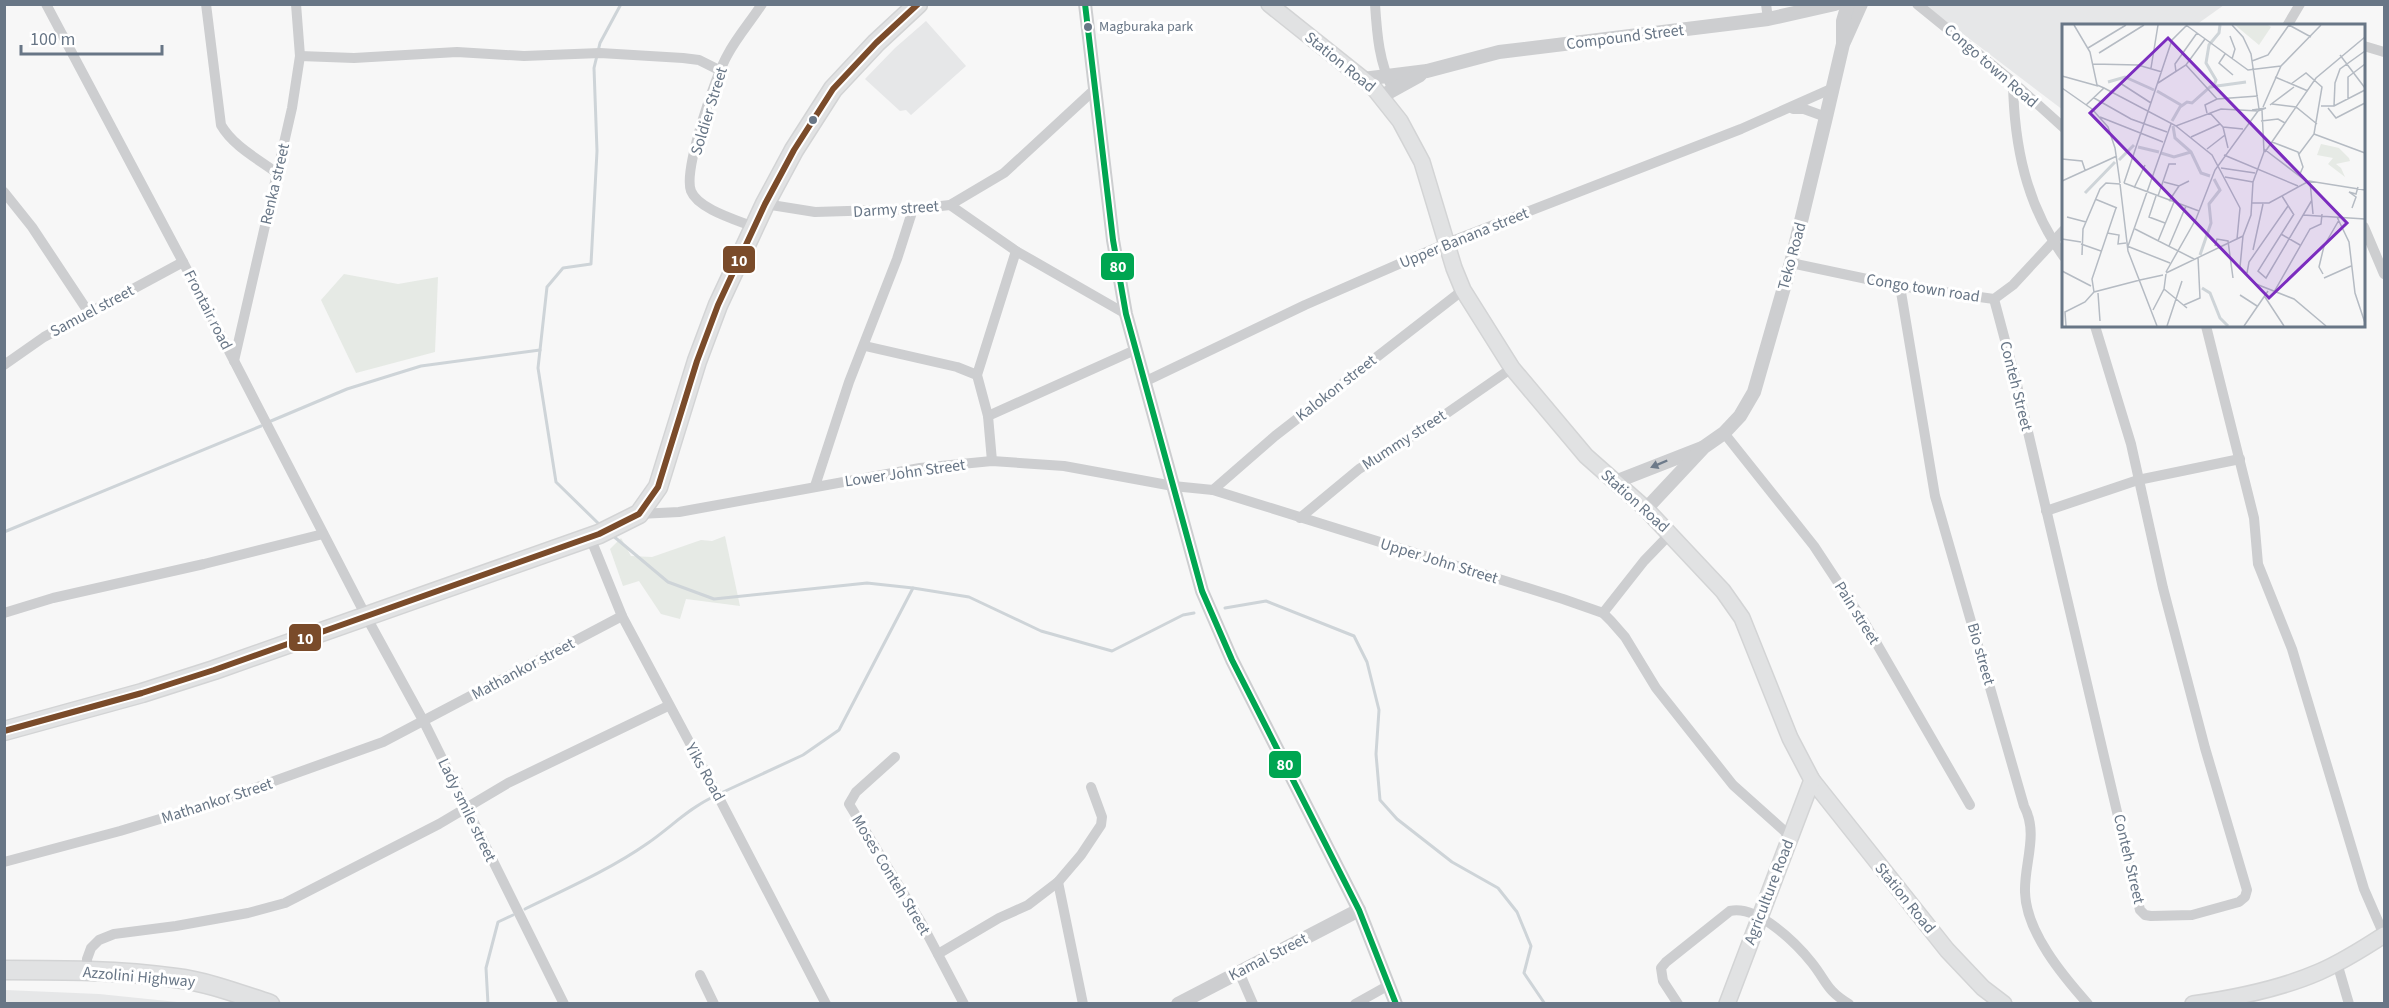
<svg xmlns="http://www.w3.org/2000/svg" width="2389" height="1008" viewBox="0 0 2389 1008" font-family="'Source Sans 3',sans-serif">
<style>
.built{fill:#e6e7e8}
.green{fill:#e6eae5}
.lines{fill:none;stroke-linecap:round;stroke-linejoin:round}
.stream{stroke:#ced4d8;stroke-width:3}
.secondary-casing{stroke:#d3d4d5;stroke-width:18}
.primary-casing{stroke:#d3d4d5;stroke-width:21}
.minor{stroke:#cdced0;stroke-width:10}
.tertiary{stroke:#cdced0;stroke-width:14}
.secondary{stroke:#e1e2e3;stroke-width:15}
.primary{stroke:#e1e2e3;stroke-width:18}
.bus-1-casing{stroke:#fff;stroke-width:10}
.bus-2-casing{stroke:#fff;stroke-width:10}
.bus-1{stroke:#00a651;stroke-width:6}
.bus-2{stroke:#7a4b2a;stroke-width:6}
.oneway{fill:#6d7a8a}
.bus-dot{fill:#687686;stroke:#fff;stroke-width:2}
.labels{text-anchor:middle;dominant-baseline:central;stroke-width:6;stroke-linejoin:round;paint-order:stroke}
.bus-label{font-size:14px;fill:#687686;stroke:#fff;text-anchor:start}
.street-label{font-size:16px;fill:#687686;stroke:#fff}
.inset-river{fill:none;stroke:#ced4d8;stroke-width:3}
.inset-road{fill:none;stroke:#b5bbc3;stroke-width:1.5}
.view{fill:#7b2cbf;fill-opacity:0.15;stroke:#7b2cbf;stroke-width:3}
.inset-edge{fill:none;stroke:#687686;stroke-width:3}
.line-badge{stroke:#fff;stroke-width:2}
.badge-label{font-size:16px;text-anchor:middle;font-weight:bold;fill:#fff}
</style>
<rect width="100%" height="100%" fill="#f7f7f7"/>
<!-- built -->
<g class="built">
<path d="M1925,5H2224L2196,25L2064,26L2063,110Z"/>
<path d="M926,21L966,66L911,115L906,110L900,111L865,79L895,48Z"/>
<path d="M5,990L99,994L187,1003H5Z"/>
</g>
<!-- green -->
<g class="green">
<path d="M344,274L398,284L438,277L435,352L356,373L321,300Z"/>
<path d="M725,536L740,606L686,599L680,619L661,614L639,581L623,586L610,549L621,538L631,556L652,557L701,540L712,541Z"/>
</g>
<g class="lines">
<!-- stream -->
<g class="stream">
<path d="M271,421L347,389L421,366L540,350"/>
<path d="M600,525L556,482L538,368L547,287L563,268L591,264L597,151L594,68L600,43L621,4"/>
<path d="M4,532L261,426"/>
<path d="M612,535L668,582L714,599L867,583L913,588L969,597L1041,631L1112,651L1183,615L1194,613"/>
<path d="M1225,608L1266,601L1354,636L1367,662L1379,710L1376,754L1380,800L1397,819L1452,862L1498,888L1517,912L1531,946L1524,973L1545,1004"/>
<path d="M721,793L803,755L839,730L913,588"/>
<path d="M525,909C566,889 611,869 648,843C670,828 689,808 713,797"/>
<path d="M488,1004L486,968L498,922L513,915"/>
</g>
<defs>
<g id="secondary">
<path d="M1269,4L1373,87L1400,121L1422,162L1454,268L1463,290L1512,368L1586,456L1646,509L1723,591L1742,618L1790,738L1812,780L1947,950L1983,988L2004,1004"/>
<path d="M1727,1004L1812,780"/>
<path d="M2193,1004C2235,998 2280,989 2319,972C2342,962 2364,948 2384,935"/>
</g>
<g id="primary">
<path d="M4,731L142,693L214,670L599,534L639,514L658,487L697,361L718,305L765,204L794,150L833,89L876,43L918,4"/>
<path d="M4,970C61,970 120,970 176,978C208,982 239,994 270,1004"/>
</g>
</defs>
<!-- secondary casing -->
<use href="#secondary" class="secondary-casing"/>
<!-- primary casing -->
<use href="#primary" class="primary-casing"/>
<!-- minor -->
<g class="minor">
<path d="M46,4L183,262L367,618L424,722L564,1004"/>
<path d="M206,4L221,125C233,146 258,159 277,173"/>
<path d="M1375,4C1377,35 1379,62 1393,90"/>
<path d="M1766,4L1768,19"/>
<path d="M1917,4L2013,82L2064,128"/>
<path d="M2287,26L2300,4"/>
<path d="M2364,46L2384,52"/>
<path d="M300,56L354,58L457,52L524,56L600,53L683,58L699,60L721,71"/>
<path d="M2013,82C2014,145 2026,205 2064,257"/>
<path d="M1793,109H1804L1826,117"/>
<path d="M4,192L32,227L89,313"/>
<path d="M765,204L815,212L913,209L950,205L1004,173L1094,90"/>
<path d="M950,205L1016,251L1126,314"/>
<path d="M754,227C737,220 698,209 691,191C683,170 716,74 728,54C737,37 751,21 762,4"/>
<path d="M2364,227L2384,274"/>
<path d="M1791,263L1900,286L1994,299L2013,285L2064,230"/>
<path d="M1900,286L1935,496L2024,806C2039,834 2024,863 2025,892C2026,932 2063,976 2088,1004"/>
<path d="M1994,299L2017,385L2140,910L2145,915L2151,916L2192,915L2239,902L2245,897L2247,890L2205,748L2163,588L2131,444L2095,326"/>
<path d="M2206,326L2254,518L2258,564L2292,649L2364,889L2384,935"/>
<path d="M865,346L957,367L977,375"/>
<path d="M234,361L292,108L300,56L296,4"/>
<path d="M4,365L44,337L183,262"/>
<path d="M1144,382L1305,305L1447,243L1741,129L1833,88"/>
<path d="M988,416L1135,350"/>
<path d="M1724,433L1814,546L1866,625L1970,805"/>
<path d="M992,461L988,416L977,375L1016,251"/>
<path d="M815,486L849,382L897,259L913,209"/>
<path d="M1213,490L1275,436L1463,290"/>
<path d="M2046,511L2138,480L2240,459"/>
<path d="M639,514L679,512L920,468L992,461L1064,466L1173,486L1213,490L1563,599L1603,613L1611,621L1625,637L1656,688L1733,785L1790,836"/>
<path d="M1300,518L1359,469L1427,427L1512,368"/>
<path d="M590,537L622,616L717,794L826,1004"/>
<path d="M4,613L53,598L204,564L323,534"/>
<path d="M1603,613L1644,561L1671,533"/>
<path d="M895,757L856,792L849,804L921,922L964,1004"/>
<path d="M4,862L120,831L213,803L383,742L622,616"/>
<path d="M1058,882L1083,1004"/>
<path d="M938,954L999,918L1028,905L1058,882L1081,855L1101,825L1102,817L1091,787"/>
<path d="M2337,963L2349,1004"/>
<path d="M87,971V959L91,948L99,940L114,934L176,926L248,913L285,903L439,824L508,783L668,706"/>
<path d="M1239,972L1253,1004"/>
<path d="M700,975L714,1004"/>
<path d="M1355,1004L1389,985"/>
<path d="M1678,1004L1663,981L1661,968L1666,962L1730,911C1758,905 1796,943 1812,963C1827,982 1826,990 1849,1004"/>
</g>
<!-- tertiary -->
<g class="tertiary">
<path d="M1085,4L1113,240L1126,314L1202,591L1232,660L1359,910L1396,1004"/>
<path d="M1844,42L1861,4"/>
<path d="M1363,79L1427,71L1499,52L1768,19L1835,4"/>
<path d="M1382,96L1420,75"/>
<path d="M1615,482L1702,448"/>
<path d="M1646,509L1704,447L1724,433L1740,416L1754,392L1791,263L1826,117L1843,44V21L1848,4"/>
<path d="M1178,1004L1359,910"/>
</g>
<!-- secondary -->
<use href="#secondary" class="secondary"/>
<!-- primary -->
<use href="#primary" class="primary"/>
<defs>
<path id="bus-1" d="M1085,4L1113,240L1126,314L1202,591L1232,660L1359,910L1396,1004"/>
<path id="bus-2" d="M4,731L142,693L214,670L599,534L639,514L658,487L697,361L718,305L765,204L794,150L833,89L876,43L918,4"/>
</defs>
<!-- bus-1 casing -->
<use href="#bus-1" class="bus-1-casing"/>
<!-- bus-2 casing -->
<use href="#bus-2" class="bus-2-casing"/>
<!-- bus-1 -->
<use href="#bus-1" class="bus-1"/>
<!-- bus-2 -->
<use href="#bus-2" class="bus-2"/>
</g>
<!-- one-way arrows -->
<defs><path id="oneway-solid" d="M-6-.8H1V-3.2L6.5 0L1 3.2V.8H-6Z" transform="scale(1.5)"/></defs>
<use class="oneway" href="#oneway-solid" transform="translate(1659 464) rotate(157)"/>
<!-- markers -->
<g class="bus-dot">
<circle cx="1088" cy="27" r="5"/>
<circle cx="813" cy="120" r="5"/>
</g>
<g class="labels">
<!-- bus labels -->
<g class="bus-label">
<text x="1099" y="27">Magburaka park</text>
</g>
<!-- street labels -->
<g class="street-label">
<text transform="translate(1625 37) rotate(-7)">Compound Street</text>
<text transform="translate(1340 62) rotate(39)">Station Road</text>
<text transform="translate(1991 66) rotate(41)">Congo town Road</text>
<text transform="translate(709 111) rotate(-73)">Soldier Street</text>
<text transform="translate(275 184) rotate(-77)">Renka street</text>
<text transform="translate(896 209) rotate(-4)">Darmy street</text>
<text transform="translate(1464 238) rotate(-22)">Upper Banana street</text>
<text transform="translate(1792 256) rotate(-75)">Teko Road</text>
<text transform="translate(1923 288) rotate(9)">Congo town road</text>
<text transform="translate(208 310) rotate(63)">Frontair road</text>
<text transform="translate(92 311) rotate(-28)">Samuel street</text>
<text transform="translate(2016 386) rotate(76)">Conteh Street</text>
<text transform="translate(1336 388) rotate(-38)">Kalokon street</text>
<text transform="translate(1404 440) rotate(-33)">Mummy street</text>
<text transform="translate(905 473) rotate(-8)">Lower John Street</text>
<text transform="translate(1635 501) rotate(42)">Station Road</text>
<text transform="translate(1439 561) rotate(17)">Upper John Street</text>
<text transform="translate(1857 613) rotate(58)">Pain street</text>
<text transform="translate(1981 654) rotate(74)">Bio street</text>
<text transform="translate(523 669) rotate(-28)">Mathankor street</text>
<text transform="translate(705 772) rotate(61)">Yiks Road</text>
<text transform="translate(217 801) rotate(-18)">Mathankor Street</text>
<text transform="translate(467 810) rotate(64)">Lady smile street</text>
<text transform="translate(2129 859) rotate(77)">Conteh Street</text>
<text transform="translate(891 875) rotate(59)">Moses Conteh Street</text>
<text transform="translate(1769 892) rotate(-69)">Agriculture Road</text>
<text transform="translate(1905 898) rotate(51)">Station Road</text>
<text transform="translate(1268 957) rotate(-27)">Kamal Street</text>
<text transform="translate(139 977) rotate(5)">Azzolini Highway</text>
</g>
</g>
<!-- overview -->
<g transform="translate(2062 24)">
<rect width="303" height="303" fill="#f7f7f7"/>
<path d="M173,1H206L209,3L197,21ZM259,120L277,124L287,134L288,137L274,140L279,144L283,153L266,140L271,134L255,131Z" fill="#e6eae5"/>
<path class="inset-river" d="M46,58L63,53L92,66M152,62L154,56L144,39L147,21L157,9L158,1M95,67L119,81M110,97L118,83L125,78L130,79L148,63L184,58M111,102L113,114L129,128L139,149L148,152M76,123L97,128M99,129L112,133L129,128M57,136L72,121M23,169L53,138M138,231L149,199L147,180L158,166L152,155M140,264L148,269L158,294L166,302"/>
<path class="inset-road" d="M12,1L28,28L35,61L42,64M124,1L186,46L219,42M170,1L181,13L189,30L197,85M227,1L249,13M168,12L173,25L170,35M26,24L64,1M37,29L82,1M163,30L157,39L171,51M278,31L303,64M190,37L206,31L227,1M31,40L76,41L100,48M124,41L155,75M89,44L96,1M114,48L113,40L135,9M0,52L36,62M213,53L246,67M58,59L89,79M96,59L124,41L143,15M229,60L244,49L260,63L252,110L237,130M0,64L30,85L46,103L53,124L58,159M32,74L69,95L105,108M286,76V53L303,40M210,80L234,83L255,100M24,81L42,64L114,102L159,85L196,87L204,84L190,86M208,81L232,63M259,82H272L303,66M272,82L273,59L278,45L303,27M201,83L219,42L259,1M266,84L274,94L303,79M200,86L202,128L191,158L189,191L181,212L178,243L194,260L232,275L264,302M145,89L143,81L155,75L196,72M148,89L161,103L181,105M38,93L101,118M199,97L216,95L223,99M114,102L150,131L178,184M161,103L166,124M252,110L303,129M129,113L158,100M210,118L236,128L241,143L237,152M145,125L163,111M202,125L244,157M203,128L254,54L303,13M162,131L236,162M0,135L20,137L23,146M159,144L193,149M163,153L191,158M0,157L55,132M248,157L251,190M102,158L117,162L127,157M62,159L110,16L125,1M62,159L137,187M58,160L66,227L95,302M72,164L83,141M94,172L87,193L103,199M96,172L107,140H114M220,172L232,191M33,175L55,184M107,177L117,162M190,179H207L247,157L303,166M290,184L294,173L287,168L294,170L296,163M232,190L196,247L204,254L250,176M241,191L303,195M5,193L24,198M275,193L287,218L293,269L303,299M73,205L132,235M45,209L57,211L56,220L64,219M219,210L238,221M0,215L19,218M175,215L178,184M96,217L112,178M19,220L39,227M65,222L108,239M66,222L109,100M107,222L124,182M153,222L155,215L166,217L171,254M191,226L201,180M20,231L21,205L38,165L44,159L58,160M0,247L29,262M104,248L134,195L153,146L196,87M104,249L181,212M185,249L187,238L226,182M261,250L257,243L262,222L277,196M262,254L289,242M78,256L101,251M102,265L125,284M32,268L30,255L54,184M212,268L248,205L259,200L260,190M36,269L38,297M178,271L195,282M203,273L222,302M122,281L138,274L136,233M91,286L102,265L104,250M4,302L3,288L23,278L32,268L78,256M105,302L120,257M182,302L206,267"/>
<path class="view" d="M106,14L285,199L207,274L28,89Z"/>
<rect width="303" height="303" class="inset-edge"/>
</g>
<g class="line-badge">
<rect x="722" y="245" width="34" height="29" rx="6" fill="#7a4b2a"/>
<rect x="1100" y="252" width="35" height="29" rx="6" fill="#00a651"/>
<rect x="288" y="623" width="34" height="29" rx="6" fill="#7a4b2a"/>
<rect x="1268" y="750" width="34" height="29" rx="6" fill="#00a651"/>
</g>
<g class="badge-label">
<text x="739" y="266">10</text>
<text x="1118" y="272">80</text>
<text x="305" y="644">10</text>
<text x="1285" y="770">80</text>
</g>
<!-- border -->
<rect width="2389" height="1008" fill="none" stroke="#687686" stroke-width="12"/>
<!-- scale -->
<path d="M21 45v9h141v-9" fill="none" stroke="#687686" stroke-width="3"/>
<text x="30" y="45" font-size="18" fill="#687686" stroke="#ffffff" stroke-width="4.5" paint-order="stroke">100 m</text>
</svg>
